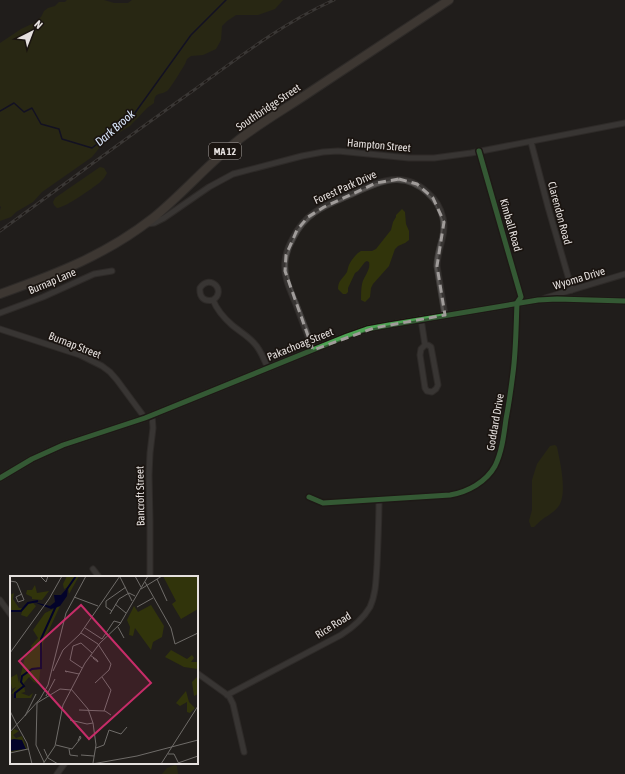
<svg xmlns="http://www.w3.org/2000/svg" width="625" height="774" viewBox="0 0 625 774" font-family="'Asap Condensed',sans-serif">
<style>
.green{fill:#31340b}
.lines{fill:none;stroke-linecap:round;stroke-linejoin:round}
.stream{stroke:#03032a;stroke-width:1.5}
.minor-casing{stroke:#3e3b39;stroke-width:7}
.tertiary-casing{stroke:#3e3b39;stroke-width:8}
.primary-casing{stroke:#3e3b39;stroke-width:10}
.minor{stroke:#555250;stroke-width:5}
.tertiary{stroke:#555250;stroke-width:6}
.primary{stroke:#5f574e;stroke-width:8}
.rail-casing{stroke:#5a5856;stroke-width:3}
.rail{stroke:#1a1410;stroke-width:1.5;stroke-dasharray:4.5;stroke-linecap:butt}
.cycleway-casing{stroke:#1a1410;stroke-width:8}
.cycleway{stroke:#4ca352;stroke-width:5}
.marked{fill:none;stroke:#a09c9a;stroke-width:3;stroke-dasharray:8 5;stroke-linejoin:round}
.labels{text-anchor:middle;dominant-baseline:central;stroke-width:3.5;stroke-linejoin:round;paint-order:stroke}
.shield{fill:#1a1410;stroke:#a8a3a0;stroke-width:1}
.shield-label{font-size:10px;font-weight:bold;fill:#e5e0de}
.street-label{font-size:11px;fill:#e5e0de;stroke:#1a1410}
.water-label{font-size:12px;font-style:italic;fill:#d7e4f8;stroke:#1a1410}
.inset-river{fill:none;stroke:#03032a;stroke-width:2}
.inset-road{fill:none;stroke:#6f6c69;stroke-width:1}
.view{fill:#c62c68;fill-opacity:0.15;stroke:#c62c68;stroke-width:2}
.inset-edge{fill:none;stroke:#e5e0de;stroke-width:2}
</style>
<rect width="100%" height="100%" fill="#211e1b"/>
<!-- green -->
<g class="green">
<path d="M67,0H104L114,3H128L132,0H283L275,9L258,15H236L227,21L222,26L221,40L216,49L203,55L191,56L187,59L185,64C182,69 170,89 167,91C159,96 155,91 154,103L147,108L130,126L108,139L100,147L92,157L42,192L33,202L16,212L11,217L0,221V210L1,207L0,206V43L21,29L34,23L41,17L44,11L48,8L55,6L59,2H65Z"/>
<path d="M100,167L104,168L107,173C105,176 104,179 101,181C99,184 94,186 91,189C83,194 66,207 57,208L54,205L53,202L55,198Z"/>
<path d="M402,209L405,212L406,224L409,231V240L405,243L398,246L395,249L389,266L373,284L371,288L370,297L365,302L361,300C361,295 361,289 362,284C364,276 371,270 369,262L367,261L365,262L358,271L355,273L348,288V292L346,294H343L338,289C338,280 343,279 347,272C348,269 348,266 350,263C353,258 357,253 361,251H372L376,249L391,230L393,222L396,217V215Z"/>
<path d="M555,445L557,447C560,462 568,495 558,507C554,512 549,515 544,518C540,521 537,524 534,527H531L529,521L532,510V480L537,464L550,446Z"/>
<path d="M175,765L177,766L178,774H162L167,768Z"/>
</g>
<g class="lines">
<!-- stream -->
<path class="stream" d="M0,111L14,103L24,112L32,108L41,124L59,129L62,139L92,148L132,117L191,35L226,0"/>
<defs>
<g id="minor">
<path d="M531,142L548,207L572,290"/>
<path d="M147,224L154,223L164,218L209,187L233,174L302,156L323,152L338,151L409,158H434L471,153L625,123"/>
<path d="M545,298L625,274"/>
<path d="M213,300C204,302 199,297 200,288C210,273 227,291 213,300C217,310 224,318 232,325C239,331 248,336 254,343C261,350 264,360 268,368"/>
<path d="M0,313L43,297L94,274L112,271"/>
<path d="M421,319L425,345H428L431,347L438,385L436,389L432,392L427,391L425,388L420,355L421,349L425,345"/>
<path d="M0,329L80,355L102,366L110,372L117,380L145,418"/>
<path d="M313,350C308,335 302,321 297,307C291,292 283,277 285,261C286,252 289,245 293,238C306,211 327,205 352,194C378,182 403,169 428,193C435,199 441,209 443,218C447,235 437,249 437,266L445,315"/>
<path d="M309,497L323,503L450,495C468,492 486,482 495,466C502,452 504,434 506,419C509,404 511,389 513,373C516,350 516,327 517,303L521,297L479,151"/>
<path d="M93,569L99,577"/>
<path d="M150,577V521L149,475L150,453L153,428L152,415"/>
<path d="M0,600L11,615"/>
<path d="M197,673L229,696L233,704L244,752"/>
<path d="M227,695L341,635C352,628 363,619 370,607C376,594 376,579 377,565C378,543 379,521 379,499"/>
<path d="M57,774L65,763"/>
</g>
<path id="tertiary" d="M0,478L32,459L63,445L145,418L347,336L367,329L389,325L538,300L557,299L625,301"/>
<path id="primary" d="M0,294C56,274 106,255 153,218C185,192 212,159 245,135C267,119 291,105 313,90C359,60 404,30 449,0"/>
</defs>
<!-- minor casing -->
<use href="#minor" class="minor-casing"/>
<!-- tertiary casing -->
<use href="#tertiary" class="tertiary-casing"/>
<!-- primary casing -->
<use href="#primary" class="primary-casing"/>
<!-- minor -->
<use href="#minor" class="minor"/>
<!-- tertiary -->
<use href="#tertiary" class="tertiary"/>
<!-- primary -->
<use href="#primary" class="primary"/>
<defs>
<path id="rail" d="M0,231C65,184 129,136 194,90C239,57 283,23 334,0"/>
</defs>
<!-- rail casing -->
<use href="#rail" class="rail-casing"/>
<!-- rail -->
<use href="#rail" class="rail"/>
<defs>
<g id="cycleway">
<path d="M0,478L32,459L63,445L145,418L347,336L367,329L389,325L538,300L557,299L625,301"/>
<path d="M309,497L323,503L450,495C468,492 486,482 495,466C502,452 504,434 506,419C509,404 511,389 513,373C516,350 516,327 517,303L521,297L479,151"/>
</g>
</defs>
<!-- cycleway casing -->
<use href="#cycleway" class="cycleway-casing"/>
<!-- cycleway -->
<use href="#cycleway" class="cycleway"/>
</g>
<!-- marked area -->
<path d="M0 0H625V774H0ZM399,179L417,184L433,198L444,222L437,266L445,315L374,328L313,350L285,271L286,255L297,230L308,217L324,207L376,183Z" fill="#211e1b" fill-opacity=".55" fill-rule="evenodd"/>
<path class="marked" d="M399,179L417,184L433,198L444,222L437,266L445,315L374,328L313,350L285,271L286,255L297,230L308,217L324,207L376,183Z"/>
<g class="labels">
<!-- shield labels -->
<rect class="shield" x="209" y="143" width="32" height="16" rx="3"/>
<g class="shield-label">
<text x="225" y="151">MA 12</text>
</g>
<!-- street labels -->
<g class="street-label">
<text transform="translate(268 107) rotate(-34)">Southbridge Street</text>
<text transform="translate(379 145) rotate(5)">Hampton Street</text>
<text transform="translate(345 187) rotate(-24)">Forest Park Drive</text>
<text transform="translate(560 213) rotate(75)">Clarendon Road</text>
<text transform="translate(511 225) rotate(74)">Kimball Road</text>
<text transform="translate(579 278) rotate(-17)">Wyoma Drive</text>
<text transform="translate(52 281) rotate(-23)">Burnap Lane</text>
<text transform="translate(300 344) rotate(-22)">Pakachoag Street</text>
<text transform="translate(75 345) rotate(21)">Burnap Street</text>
<text transform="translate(495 422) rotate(-80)">Goddard Drive</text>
<text transform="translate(140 496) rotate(-91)">Bancroft Street</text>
<text transform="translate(333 625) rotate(-32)">Rice Road</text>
</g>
<!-- water labels -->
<g class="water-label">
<text transform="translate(115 128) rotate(-41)">Dark Brook</text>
</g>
</g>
<!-- overview -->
<g transform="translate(10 576)">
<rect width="188" height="188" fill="#211e1b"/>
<path d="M57,0H69L59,18L58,11L54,13L53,8ZM153,0H188V33L171,43L162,28L166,25ZM25,9L27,17L39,15L32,24L22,23V21L16,18L17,14H22ZM4,17L3,23L9,32H14L17,27L25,25L23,27L26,30L17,41L11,39L12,36H0V19ZM141,29L154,50L152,61L143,66L141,74L125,52L123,60L119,59L120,51L117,44L124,30L128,36ZM50,30L33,67L29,106L28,108L24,106L19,101L14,107L15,116L11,117L19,120L23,117L21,122H6L5,117L1,118L6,111L2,113L0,102L7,98L9,107L15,80L22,74L21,70L28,62L23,54L35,37ZM161,74L177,83L182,79L184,82L181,86H188V93L174,91L155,81ZM188,100V118L184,120L182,106ZM176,115L179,126L185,132L180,137L177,136V126L170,130L166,127ZM4,153L9,155L3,159L6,162L12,160L17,173L0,176V157Z" fill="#31340b"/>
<path d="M58,11L57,20L50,30L41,33L24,26L40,30L45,26L44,19H51ZM4,163L12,164L16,173L0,175V164Z" fill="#03032a"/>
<path class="inset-river" d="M57,13L66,0M0,35H11L18,27L28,25M5,122V117L14,110L11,106L12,100L22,93L31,92V63L46,30"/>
<path class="inset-road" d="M30,0L36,6L38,0M125,0L131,11M110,1L122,25M147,3L157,25M0,5L6,6L7,7L14,24L8,26L6,21L12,18M135,6L161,52L165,68L188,57M131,13L152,0M64,21L88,30M105,28L116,37M127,31L143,22M102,35L96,31V25L116,11M100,38L109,23L119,17L125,20M108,51L114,62M75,52L92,63M71,57L88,68L101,88L99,94L85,107M92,63L104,45L111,47M0,77L39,23L52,0M80,79L87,84L88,86L83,82M72,92L60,84L63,70L71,67L82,77M43,95L53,74L70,58L110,0M57,96L55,95L69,98M92,101L101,114L94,135M61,113L78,133L83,147L86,169L83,187M36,120L45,103M69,134L95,135L101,139M0,135L7,149M15,140L26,118M60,144L77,148L83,147M7,149L17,167L22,188M0,156L30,123L38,109L56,37L76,0M46,169L62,173L71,162L70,160L68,165M86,172L94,169L99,154L111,158L117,151M34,173L38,182L48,188M59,173L60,179L68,180M0,177L18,173M158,178H164L169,188M71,179L84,180M34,186L26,169L27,127L50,113L61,114M168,187L188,180M33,188L45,170L53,129L75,87L90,67L110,48L138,0M82,188L127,180L188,164M151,188L188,130"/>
<path class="view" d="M71,29L141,107L79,163L9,85Z"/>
<rect width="188" height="188" class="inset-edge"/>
</g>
<!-- north arrow -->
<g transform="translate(32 32) rotate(42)" stroke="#1a1410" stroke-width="3" paint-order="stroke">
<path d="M0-3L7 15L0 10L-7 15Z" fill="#e5e0de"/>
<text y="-6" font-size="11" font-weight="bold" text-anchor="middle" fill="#e5e0de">N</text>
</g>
</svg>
